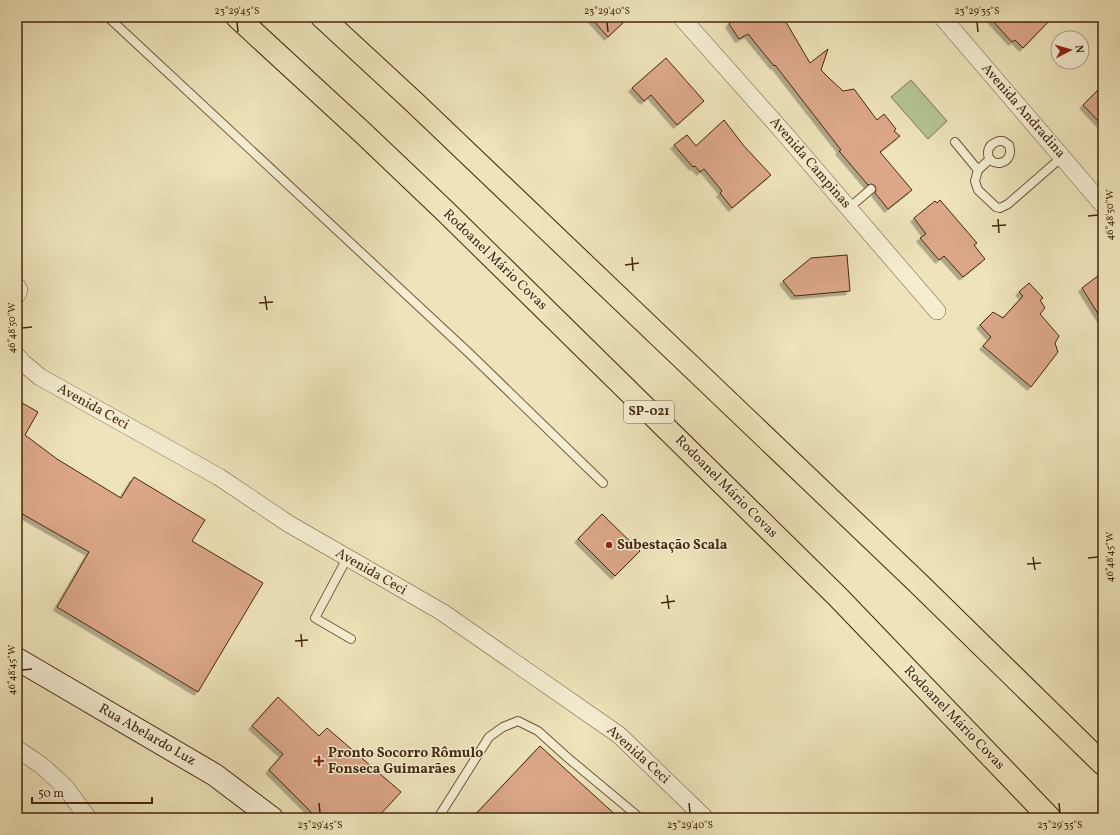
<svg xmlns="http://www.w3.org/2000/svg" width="1120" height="835" viewBox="0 0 1120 835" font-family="Vollkorn,serif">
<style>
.green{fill:#b5c492;stroke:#7d7650}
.building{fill:#dba788;stroke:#45280d;filter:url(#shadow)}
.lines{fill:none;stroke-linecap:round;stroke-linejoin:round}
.service-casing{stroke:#6f5738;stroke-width:10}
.minor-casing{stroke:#6f5738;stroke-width:18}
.secondary-casing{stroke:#45280d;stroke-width:24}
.motorway-casing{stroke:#45280d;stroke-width:24}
.service{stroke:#f4edd2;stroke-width:8}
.minor{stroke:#f4edd2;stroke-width:17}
.secondary{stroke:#f4edd2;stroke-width:22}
.motorway{stroke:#eee3ba;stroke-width:22}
.ticks{fill:none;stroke:#45280d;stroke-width:1.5}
.poi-dot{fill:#8f2418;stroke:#f4edd2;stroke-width:1.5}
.labels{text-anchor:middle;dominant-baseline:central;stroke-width:3;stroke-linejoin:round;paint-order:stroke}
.shield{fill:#f4edd2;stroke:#7a6348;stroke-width:1}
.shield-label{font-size:13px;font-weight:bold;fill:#45280d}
.street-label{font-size:14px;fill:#45280d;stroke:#f4edd2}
.poi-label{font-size:14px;font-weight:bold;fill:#45280d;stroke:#f4edd2;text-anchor:start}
.neatline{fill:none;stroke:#45280d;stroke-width:1.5}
.ticks-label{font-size:10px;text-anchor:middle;fill:#45280d}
</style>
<defs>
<filter id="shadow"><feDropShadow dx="-3.5" dy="3.5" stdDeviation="0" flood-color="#0004"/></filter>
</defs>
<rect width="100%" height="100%" fill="#eee3ba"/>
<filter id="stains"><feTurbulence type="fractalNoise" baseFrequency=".005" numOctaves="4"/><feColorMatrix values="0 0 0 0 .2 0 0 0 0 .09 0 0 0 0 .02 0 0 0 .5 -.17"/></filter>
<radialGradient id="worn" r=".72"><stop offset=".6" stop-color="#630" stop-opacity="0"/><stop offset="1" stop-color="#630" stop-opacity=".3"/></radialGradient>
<!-- green -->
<path class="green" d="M911,80L947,121L928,139L891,97Z"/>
<!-- building -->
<g class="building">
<path d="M590,17H629L608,37Z"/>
<path d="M735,17H783L810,63L828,49L821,70L830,79L843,91L854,89L877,120L884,114L896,129L894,131L900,136L880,152L912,190L888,209L875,193L876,190L875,186L872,184L868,185L839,151L841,150L775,65L774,66L748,34L739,39L729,24Z"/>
<path d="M989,17H1053L1023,48L1015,40L1012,42Z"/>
<path d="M666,58L704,101L677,125L651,95L644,101L632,88Z"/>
<path d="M1103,85V126L1083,105Z"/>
<path d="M724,120L744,146L771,175L732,208L720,193L722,191L704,169L700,172L695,166L693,167L674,145L687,135L696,146Z"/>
<path d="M940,200L977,243L974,245L985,259L963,277L944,256L939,260L920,238L926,234L914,218L935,201L937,203Z"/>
<path d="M847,255L850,291L795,296L783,281L811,258Z"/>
<path d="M1103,272V322L1082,288Z"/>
<path d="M1029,283L1043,298L1040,300L1045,308L1040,314L1059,336L1055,343L1058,352L1031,387L983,346L991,337L980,325L993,312L1003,318L1023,296L1019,292Z"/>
<path d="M17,400L38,412L25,435L57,459L121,498L134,477L205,520L192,541L263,583L198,692L57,607L89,552L17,511Z"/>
<path d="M602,514L640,551L615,576L578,539Z"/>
<path d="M278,697L319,736L327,728L401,792L377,818H317L269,770L283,754L252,726Z"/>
<path d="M540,746L619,818H472Z"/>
</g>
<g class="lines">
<defs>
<g id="service">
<path d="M108,17L470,354L603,483"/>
<path d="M999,141H1003L1009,145C1016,166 987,169 988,152C989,145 993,143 999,141Z"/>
<path d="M955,142L978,170L975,181L978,190L996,207L1000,208L1008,204L1062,157"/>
<path d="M978,170L990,159"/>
<path d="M849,208L871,189"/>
<path d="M347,558L315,618L351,639"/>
<path d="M438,818L489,737L503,727L518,721L538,731L568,758L640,818"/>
</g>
<g id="minor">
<path d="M681,17L784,133L937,311"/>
<path d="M942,17L1103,205"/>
<path d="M17,286L19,290L17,295"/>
<path d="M17,356L22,362L40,377L219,477L289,524L442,612L619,735L705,818"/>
<path d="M17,749L41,765L66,788L88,818"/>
</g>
<path id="secondary" d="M17,659L215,775L272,818"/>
<g id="motorway">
<path d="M237,17L363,133L445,211L838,597L1050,818"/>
<path d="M322,17L414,102L917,582L1103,764"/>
</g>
</defs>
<!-- service casing -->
<use href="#service" class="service-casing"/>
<!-- minor casing -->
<use href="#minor" class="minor-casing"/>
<!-- secondary casing -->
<use href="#secondary" class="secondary-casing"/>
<!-- motorway casing -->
<use href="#motorway" class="motorway-casing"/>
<!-- service -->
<use href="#service" class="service"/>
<!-- minor -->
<use href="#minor" class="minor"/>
<!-- secondary -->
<use href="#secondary" class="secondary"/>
<!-- motorway -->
<use href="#motorway" class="motorway"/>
</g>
<!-- ticks -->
<path class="ticks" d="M237,22L238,32M607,22L608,32M977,22L978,32M1088,216L1098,215M998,219L999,233M992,226L1006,225M632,257L633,271M625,265L639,263M265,296L267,310M259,303L273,302M22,328L32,327M1033,557L1035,570M1088,558L1098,557M1027,564L1041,563M667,595L669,609M661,603L675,601M301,634L302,647M295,641L308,640M22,670L32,669M319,803L320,813M689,803L690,813M1059,803L1060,813"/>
<!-- markers -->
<g class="poi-dot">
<circle cx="609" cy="545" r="4"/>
<path d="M317 755h4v4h4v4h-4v4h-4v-4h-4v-4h4z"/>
</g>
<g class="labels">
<!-- shield labels -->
<rect class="shield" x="624" y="401" width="50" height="22" rx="3"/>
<g class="shield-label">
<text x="649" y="412">SP-021</text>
</g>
<!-- street labels -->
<g class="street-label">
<text transform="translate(1023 111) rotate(49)">Avenida Andradina</text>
<text transform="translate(810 163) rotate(49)">Avenida Campinas</text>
<text transform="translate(495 260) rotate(44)">Rodoanel Mário Covas</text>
<text transform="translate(93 407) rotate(29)">Avenida Ceci</text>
<text transform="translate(726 487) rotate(45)">Rodoanel Mário Covas</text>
<text transform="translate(371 572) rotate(30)">Avenida Ceci</text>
<text transform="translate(954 718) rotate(46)">Rodoanel Mário Covas</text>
<text transform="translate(147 735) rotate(30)">Rua Abelardo Luz</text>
<text transform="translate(638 755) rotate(42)">Avenida Ceci</text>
</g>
<!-- poi labels -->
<g class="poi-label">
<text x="617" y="545">Subestação Scala</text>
<text x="328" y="753">Pronto Socorro Rômulo<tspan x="328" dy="16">Fonseca Guimarães</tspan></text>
</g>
</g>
<!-- margin -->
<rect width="1120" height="835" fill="none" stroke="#eee3ba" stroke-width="44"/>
<!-- north arrow -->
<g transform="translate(1070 50) rotate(84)"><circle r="19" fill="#f4edd2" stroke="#ae9e83"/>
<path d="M0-3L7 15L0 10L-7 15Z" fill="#8f2418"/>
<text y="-6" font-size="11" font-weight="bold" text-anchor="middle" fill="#45280d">N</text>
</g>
<!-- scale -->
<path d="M32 797v6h120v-6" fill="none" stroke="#45280d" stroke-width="2"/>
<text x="38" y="797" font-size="12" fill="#45280d" stroke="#f4edd2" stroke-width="3" paint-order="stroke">50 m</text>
<rect x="22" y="22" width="1076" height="791" class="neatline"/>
<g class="ticks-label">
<text x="237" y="14">23°29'45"S</text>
<text x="607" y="14">23°29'40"S</text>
<text x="977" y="14">23°29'35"S</text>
<text transform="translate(1109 215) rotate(-90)" y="4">46°48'50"W</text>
<text transform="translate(11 328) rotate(-90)" y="4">46°48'50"W</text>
<text transform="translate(1109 557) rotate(-90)" y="4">46°48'45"W</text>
<text transform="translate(11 670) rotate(-90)" y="4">46°48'45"W</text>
<text x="320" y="828">23°29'45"S</text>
<text x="690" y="828">23°29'40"S</text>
<text x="1060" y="828">23°29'35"S</text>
</g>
<rect width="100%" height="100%" filter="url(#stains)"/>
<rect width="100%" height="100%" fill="url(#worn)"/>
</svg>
